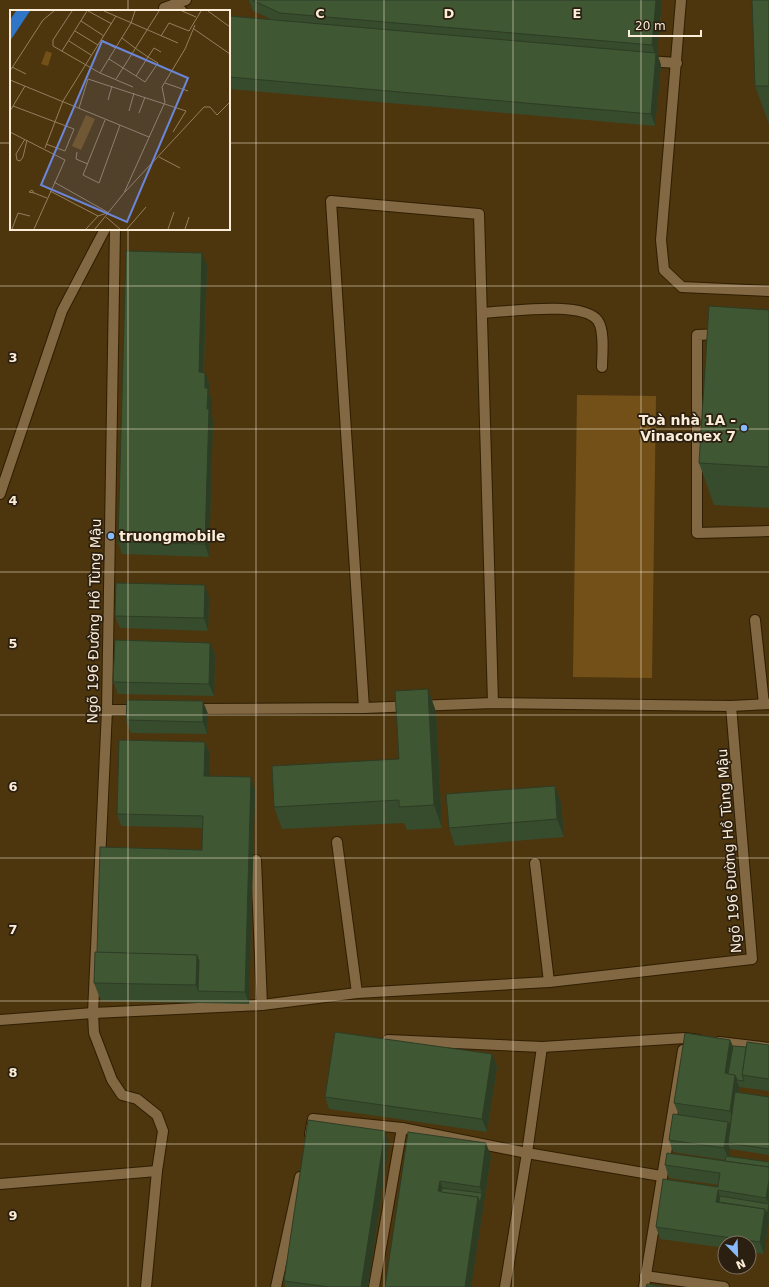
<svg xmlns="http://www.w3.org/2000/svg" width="769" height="1287" viewBox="0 0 769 1287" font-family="'DejaVu Sans',sans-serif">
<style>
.green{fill:#735018}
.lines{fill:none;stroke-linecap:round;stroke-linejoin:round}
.minor-casing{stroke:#2f1e01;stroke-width:12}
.minor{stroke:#826843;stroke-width:10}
.wall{fill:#374b2d;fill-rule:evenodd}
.shaded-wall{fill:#2d3d24}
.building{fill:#405734;stroke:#2d3d24}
.grid{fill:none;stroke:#fcedd8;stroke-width:1;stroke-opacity:0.55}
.poi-dot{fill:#89bafc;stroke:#2a1f10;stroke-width:1.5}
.labels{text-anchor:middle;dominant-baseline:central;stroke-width:3.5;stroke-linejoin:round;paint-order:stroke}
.poi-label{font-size:14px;font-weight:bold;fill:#fcedd8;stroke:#2a1f10;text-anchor:end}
.street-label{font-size:14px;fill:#fcedd8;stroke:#2a1f10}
.inset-road{fill:none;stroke:#937f5f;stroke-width:1}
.view{fill:#6b86d8;fill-opacity:0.15;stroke:#6b86d8;stroke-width:2}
.inset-edge{fill:none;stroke:#fcedd8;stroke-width:2}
.grid-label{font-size:13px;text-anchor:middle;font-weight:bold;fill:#fcedd8;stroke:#2a1f10;stroke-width:3.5;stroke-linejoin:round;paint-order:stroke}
</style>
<rect width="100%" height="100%" fill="#4d350e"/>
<!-- green -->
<path class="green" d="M577,395L656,396L652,678L573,677Z"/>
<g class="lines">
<defs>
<g id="minor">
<path d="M681,0L661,240L664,270L682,287L769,291"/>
<path d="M164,8L186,0"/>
<path d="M166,8L182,11"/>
<path d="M647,61L677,63"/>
<path d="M115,229L107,710L93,1013L94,1033L112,1080L122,1095L137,1099L157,1115L163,1131L157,1171L146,1287"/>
<path d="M482,313C506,312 584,300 598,321C605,331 602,356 602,367"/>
<path d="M720,334L697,335V533L769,531"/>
<path d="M0,494L62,311L105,229"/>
<path d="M755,620L764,704"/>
<path d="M364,708L331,201L479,214L493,703"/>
<path d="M193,709L364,708L493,703L731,706L769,704"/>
<path d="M107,710H139"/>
<path d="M337,842L357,993"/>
<path d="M256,860L262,1005"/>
<path d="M535,863L549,982"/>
<path d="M0,1020L93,1013L262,1005L357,993L549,982L752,959L731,706"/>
<path d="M388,1040L542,1047L685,1038L698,1040"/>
<path d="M719,1042L769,1048"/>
<path d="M402,1128L527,1153L661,1176"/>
<path d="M310,1134L313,1119L402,1128L374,1287"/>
<path d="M0,1184L157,1171"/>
<path d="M645,1276L724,1287"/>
<path d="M276,1287L300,1177"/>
<path d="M505,1287L527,1153L542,1047"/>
<path d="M644,1287L683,1050"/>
</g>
</defs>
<!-- minor casing -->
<use href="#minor" class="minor-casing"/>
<!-- minor -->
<use href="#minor" class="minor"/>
</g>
<!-- wall -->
<g class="wall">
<path d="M249,0H662L657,53L661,65L655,126L229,89V16L271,19L253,11Z"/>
<path d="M769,0V124L755,86Z"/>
<path d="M207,265L204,373L210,385L209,393L212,401V416L213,421L209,557L122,554L118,542Z"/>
<path d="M769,310V508L714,505L699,463Z"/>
<path d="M209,597L208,631L120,628L115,616Z"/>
<path d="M210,643L215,655L214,696L118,694L113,682Z"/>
<path d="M428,689L436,712L442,828L407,830L404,823L282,829L274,807L399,759Z"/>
<path d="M208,714L207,734L131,733L126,720Z"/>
<path d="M205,742L210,754L209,776L255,790L249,1004L101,1001L94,983L97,952L202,850L203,828L121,826L117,814Z"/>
<path d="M555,786L561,803L564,837L455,846L449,828Z"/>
<path d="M730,1040L733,1046L746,1047L769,1045V1091L739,1087L738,1093L769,1097V1155L730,1149L729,1156L769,1162V1221L764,1254L749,1252V1243H725V1248L660,1239L656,1227L718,1187L719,1185L669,1178L665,1165L725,1161V1160L673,1152L669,1140L679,1115L674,1103ZM728,1122L731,1123L730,1128Z"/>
<path d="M492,1054L497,1067L487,1132L329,1109L325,1097Z"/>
<path d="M408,1132L491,1156L471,1287H385Z"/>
<path d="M389,1143L368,1287H286L284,1281Z"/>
</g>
<!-- shaded-wall -->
<g class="shaded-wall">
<path d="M656,0H662L657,53L661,65L655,126L651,114L656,57L652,45Z"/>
<path d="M202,253L207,265L203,385L199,372Z"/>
<path d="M205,373L210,385L209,393L212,401V416L213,421L209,557L205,544L207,409L205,388Z"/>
<path d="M205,585L209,597L208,631L204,618Z"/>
<path d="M210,643L215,655L214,696L209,684Z"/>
<path d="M428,689L436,712L442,828L434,805Z"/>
<path d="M203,701L208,714L207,734L203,722Z"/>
<path d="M205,742L210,754L209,788L204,776Z"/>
<path d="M251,777L255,790L249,1004L245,992Z"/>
<path d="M555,786L561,803L564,837L557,819Z"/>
<path d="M197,955L203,973L198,991L196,985Z"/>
<path d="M730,1040L735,1052L731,1080L725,1073Z"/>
<path d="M492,1054L497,1067L487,1132L482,1119Z"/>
<path d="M735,1075L739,1087L734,1123L730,1111Z"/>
<path d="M728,1122L732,1134L728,1143L730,1149L729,1160L724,1148Z"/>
<path d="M385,1131L389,1143L368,1287H361Z"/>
<path d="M486,1143L491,1156L471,1287H465L478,1197L482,1193L480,1187Z"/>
<path d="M769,1180V1221L767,1215L769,1204L766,1198Z"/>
<path d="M440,1181L444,1193L438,1191Z"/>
<path d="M718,1190L722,1203L716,1202Z"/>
<path d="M765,1209L769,1221L764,1254L760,1242Z"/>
</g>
<!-- building -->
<g class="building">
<path d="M252,0H656L652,45L280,13Z"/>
<path d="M752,0H769V86H755Z"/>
<path d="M229,16L656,53L651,114L229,77Z"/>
<path d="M126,251L202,253L199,372L205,373V388H208L207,409H209L205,544L118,542Z"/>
<path d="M709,306L769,310V467L699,463Z"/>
<path d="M116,583L205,585L204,618L115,616Z"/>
<path d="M115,640L210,643L209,684L113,682Z"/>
<path d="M428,689L434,805L399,807V800L274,807L272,766L399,759L395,691Z"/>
<path d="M127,700L203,701V722L126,720Z"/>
<path d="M119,740L205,742L204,776L251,777L245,992L198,991L199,961L197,955L97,953L100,847L202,850L203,816L117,814Z"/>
<path d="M555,786L557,819L449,828L446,794Z"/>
<path d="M95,952L197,955L196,985L94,983Z"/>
<path d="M335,1032L492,1054L482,1119L325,1097Z"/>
<path d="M685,1033L730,1040L725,1073L735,1075L730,1111L674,1103Z"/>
<path d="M747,1042L769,1045V1079L742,1075Z"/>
<path d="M733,1046L746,1047L742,1075L744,1081L737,1080L735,1075L728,1074Z"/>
<path d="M735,1092L769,1097V1149L728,1143Z"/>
<path d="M673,1114L728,1122L724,1148L669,1140Z"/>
<path d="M308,1120L385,1131L361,1287H330L284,1281Z"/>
<path d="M408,1132L486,1143L480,1187L440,1181L438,1191L478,1197L465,1287H385Z"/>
<path d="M667,1153L769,1167V1180L766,1198L718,1190L716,1202L765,1209L760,1242L656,1227L663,1179L718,1187L720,1173L665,1165Z"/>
<path d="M726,1156L769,1162V1167L725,1161Z"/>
<path d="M442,1188L482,1193L480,1203L478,1197L441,1192Z"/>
<path d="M720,1196L769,1204L767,1215L765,1209L719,1202Z"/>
<path d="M647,1284L666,1287H646Z"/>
</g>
<!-- grid -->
<path class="grid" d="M128,0V11M256,0V1287M384,0V1287M513,0V1287M641,0V1287M0,143H11M229,143H769M128,229V1287M0,286H769M0,429H769M0,572H769M0,715H769M0,858H769M0,1001H769M0,1144H769"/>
<!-- markers -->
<g class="poi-dot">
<circle cx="744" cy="428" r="4"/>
<circle cx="111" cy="536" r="4"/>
</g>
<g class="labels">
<!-- poi labels -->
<g class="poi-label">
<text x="736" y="420">Toà nhà 1A -<tspan x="736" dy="16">Vinaconex 7</tspan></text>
<text x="119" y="536" text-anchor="start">truongmobile</text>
</g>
<!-- street labels -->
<g class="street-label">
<text transform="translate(94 621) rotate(-89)">Ngõ 196 Đường Hồ Tùng Mậu</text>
<text transform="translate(729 851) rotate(-94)">Ngõ 196 Đường Hồ Tùng Mậu</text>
</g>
</g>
<!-- overview -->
<g transform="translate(10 10)">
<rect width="220" height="220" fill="#4d350e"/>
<path d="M36,41L42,43L38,56L31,54ZM76,105L85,109L71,140L62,136Z" fill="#735018"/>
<path d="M6,1H20L0,31V10Z" fill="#3175c9"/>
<path class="inset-road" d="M62,1L43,30V36L90,63L123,77M78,1L102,14M94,1L168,33M172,1L186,7M198,1L220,17M71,11L94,26M184,19L220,44M65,21L88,35M151,26L159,13L179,21L191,1M112,28L125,38L138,47L148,53L135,72L126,66L138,47L144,38L151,42M92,30L105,38M59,31L81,45M52,41L77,1M99,49L126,66M2,57L16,64M0,61L33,10L44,1M90,63L121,13L125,1M106,69L149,1M0,70L139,127M155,73L178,81M98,90L102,76M3,96L64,119L55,141L36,134M69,98L78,69L176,101L163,122M0,101L15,76M119,101L124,83M129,103L135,87M95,110L73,165L89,173L110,115M0,122L55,150L24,219M15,129L6,144L7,150L10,151L13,147L17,130M35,138L53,91L106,6M67,142L66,149L78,154M149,147L170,158M44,172L99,203M40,181L88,206M115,182L194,97H200L207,105L219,93M24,183L19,182L22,180L24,183L37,188M96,207L110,219M2,219L8,203L20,206M76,219L88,206L97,203M85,219L114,183L155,92L152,77L175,39L185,15M117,219L136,197M158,219L164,202M175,219L179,207"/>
<path class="view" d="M92,31L178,68L117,212L31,175Z"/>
<rect width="220" height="220" class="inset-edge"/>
</g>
<g class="grid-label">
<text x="320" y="18">C</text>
<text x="449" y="18">D</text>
<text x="577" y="18">E</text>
<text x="13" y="362">3</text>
<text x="13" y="505">4</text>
<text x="13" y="648">5</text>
<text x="13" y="791">6</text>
<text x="13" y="934">7</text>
<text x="13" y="1077">8</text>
<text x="13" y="1220">9</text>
</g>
<!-- north arrow -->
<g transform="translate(737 1255) rotate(157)"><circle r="19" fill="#2a1f10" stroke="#7e7160"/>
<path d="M0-3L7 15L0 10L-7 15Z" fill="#89bafc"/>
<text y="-6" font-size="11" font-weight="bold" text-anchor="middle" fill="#fcedd8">N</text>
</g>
<!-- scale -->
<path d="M629 30v6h72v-6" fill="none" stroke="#fcedd8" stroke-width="2"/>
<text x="635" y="30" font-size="12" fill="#fcedd8" stroke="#2a1f10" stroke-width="3" paint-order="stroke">20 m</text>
</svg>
